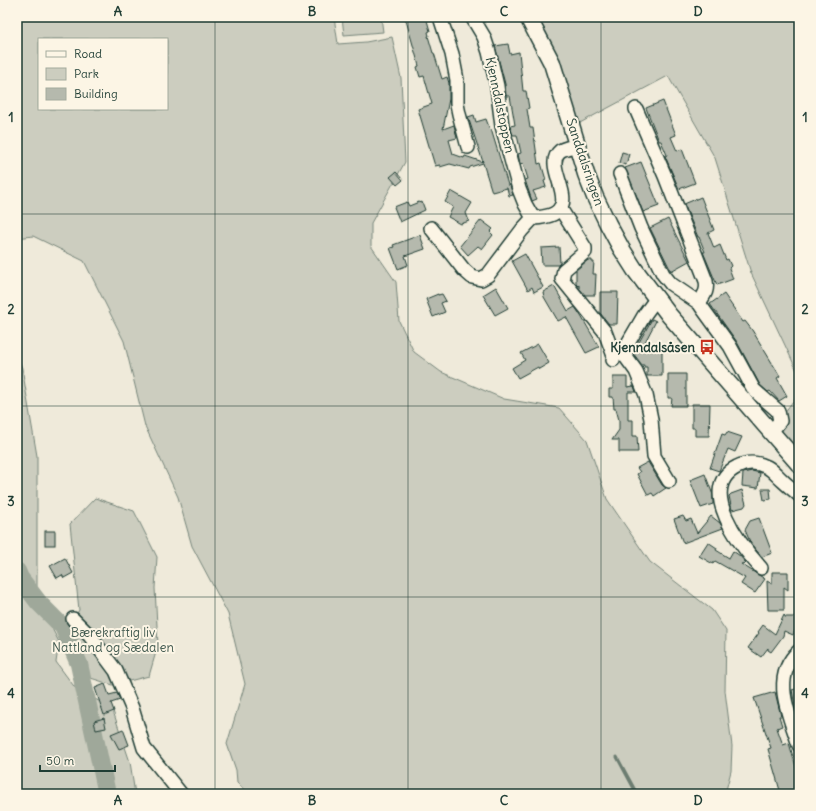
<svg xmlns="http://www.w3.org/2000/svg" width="816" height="811" viewBox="0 0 816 811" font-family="Delius,sans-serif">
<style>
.green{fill:#cccdbf;stroke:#76857a;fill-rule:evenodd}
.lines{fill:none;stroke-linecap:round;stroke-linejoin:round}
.stream{stroke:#6c7d71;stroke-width:3}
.river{stroke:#9fa89a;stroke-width:18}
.building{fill:#b5b9ad;stroke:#1f3d34}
.minor-casing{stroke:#1f3d34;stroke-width:16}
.major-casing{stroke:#1f3d34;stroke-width:19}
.minor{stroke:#fcf5e5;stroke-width:13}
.major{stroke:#fcf5e5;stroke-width:16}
.grid{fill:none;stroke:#1f3d34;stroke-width:1;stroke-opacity:0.55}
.labels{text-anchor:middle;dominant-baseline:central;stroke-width:4;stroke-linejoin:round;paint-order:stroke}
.street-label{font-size:13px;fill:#1f3d34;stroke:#fcf5e5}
.poi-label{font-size:13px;font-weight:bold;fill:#1f3d34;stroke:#fcf5e5;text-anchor:end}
.park-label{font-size:13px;fill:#425a50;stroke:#fcf5e5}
.neatline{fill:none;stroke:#1f3d34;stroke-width:1.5}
.grid-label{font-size:13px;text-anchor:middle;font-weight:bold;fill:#1f3d34}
</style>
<rect width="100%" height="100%" fill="#efeada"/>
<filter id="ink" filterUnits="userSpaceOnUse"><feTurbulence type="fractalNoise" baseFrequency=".025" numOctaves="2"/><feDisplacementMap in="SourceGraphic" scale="8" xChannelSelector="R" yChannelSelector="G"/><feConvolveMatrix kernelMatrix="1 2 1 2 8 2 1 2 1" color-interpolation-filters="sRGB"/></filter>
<g filter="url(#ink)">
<!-- green -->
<g class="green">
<path d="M17,17H334L338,44L366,42L392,37L401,78L405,162L371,223V246L396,282L399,321L414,352L441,372L504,399L559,408L587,440L607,499L650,562L712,610L726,631L725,691L732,746L731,771L725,794H248L237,782L236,770L227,744L245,684L228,614L192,546L178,497L145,426L124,341L84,261L33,236L17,238ZM39,39H167V109H39Z"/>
<path d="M342,17H381L383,32L344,35Z"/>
<path d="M532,17H799V375L751,273L715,158L668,76L578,124Z"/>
<path d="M17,355L22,368L37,456V590L39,603L59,642L63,627L70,625L79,610L70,524L95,498L134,511L157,557L155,588L158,645L149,676L113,685L81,675L59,643L56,662L76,689L112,708L130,762L135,794H17Z"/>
<path d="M799,393V453L776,424Z"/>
</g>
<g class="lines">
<!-- stream -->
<path class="stream" d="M617,757L637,794"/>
<!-- river -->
<path class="river" d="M17,571L20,578L39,603L63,627L79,664L107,794"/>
</g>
<!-- building -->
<g class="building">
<path d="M405,17H426L430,31L428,32L429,36H428L433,53H434L442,79L447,77L449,83V99L443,129L454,125L457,138L449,140L453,154L464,158L465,156L483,162L468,117L474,115L476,122L486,119L490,130L491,129L508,185H510L513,195L509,196L507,188L492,192L483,163L470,167L469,169L450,164L440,167V165L435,166L418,109L432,104L424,76L420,77L417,67L419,66Z"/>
<path d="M508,44L510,54L519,52L523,91H526L529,108L527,109L530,128H533L538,164L541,163L546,180L544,181L546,187L533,191L537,199L532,201L525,180L528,179L523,163L520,164L518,154L521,153L517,135H513L510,126L515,125L510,96H506L505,84L495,46Z"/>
<path d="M663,101L676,135L671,137L677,151L682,149L695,183L679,189L665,156L667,155L661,141H659L646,108Z"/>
<path d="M622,152L629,154L626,165L619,163Z"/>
<path d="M641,162L659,206L643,212L625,168Z"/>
<path d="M396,172L403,180L397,185L390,177Z"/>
<path d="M451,191L472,203L466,213L469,221L461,224L448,217L453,207L445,202Z"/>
<path d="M701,197L714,230L708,233L714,248L720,245L726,260L728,259L731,266L729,268L733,279L717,285L703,252H705L699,237H698L684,204Z"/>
<path d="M407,202L409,206L419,202L420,203L422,202L425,210L400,222L394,207Z"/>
<path d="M668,219L689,261L671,271L650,228Z"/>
<path d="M481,220L493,229L490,232L493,235L482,249L478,246L468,255L460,246Z"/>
<path d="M420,235L425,249L405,256L408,265L398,269L390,248L394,247L393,245Z"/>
<path d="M559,247L560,263L558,265H542L541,248Z"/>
<path d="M525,254L543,287L534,292L532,287L528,290L512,261Z"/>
<path d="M588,260H592V262H594L593,274H596L595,295H585L579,288V285L578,286L576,284V270Z"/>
<path d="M554,286L568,311L575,307L581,316L599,347L586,353L566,317L558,321L544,297L543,292Z"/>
<path d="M496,287L508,308L495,315L483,295Z"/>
<path d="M600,292H618L617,324H609L600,313Z"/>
<path d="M438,294V295L442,294L446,301L441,303L445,312L433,317L426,299Z"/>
<path d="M724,294L743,322L745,321L752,330L780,376L777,378L787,396L779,401L770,391L768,392L760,385L737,342L710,304Z"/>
<path d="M652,319L656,321L644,344L662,343V376H647V367H644V365H642L633,353Z"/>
<path d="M538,344L549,363L539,369L538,367L518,378L512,368L525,360L521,353Z"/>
<path d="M668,374H686V406H671L672,398H668Z"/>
<path d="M613,377H627V387L634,386L636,392H628V420H633V436H637L638,452H619V440H612L619,430V420L616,409H614L613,397H609V389H613Z"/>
<path d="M692,404H710L709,436H695V428H692Z"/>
<path d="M727,432L742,437L735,452L728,449L719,471L710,468L722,434L725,435Z"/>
<path d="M648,462L662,485L666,488L654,496L652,493L648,495L637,474L640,472L637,468Z"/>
<path d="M752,471L760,473L758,488L742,486L743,473Z"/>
<path d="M705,474L713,495V504L701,508L690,480Z"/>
<path d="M762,489H770L771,499L764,500Z"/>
<path d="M742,490L746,504L744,507L732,510L729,496L731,494Z"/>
<path d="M683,516L686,521L691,519L697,533L711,516L720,523L723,528L683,543L674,519Z"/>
<path d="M759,518L772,553L762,557L751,544L745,530L750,521Z"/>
<rect x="45" y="531" width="10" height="14"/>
<path d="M708,542L717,548L716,550L729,558L733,551L740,556L746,563L741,564L765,579L755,593L741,584L745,578L715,561L713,564L699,556Z"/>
<path d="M65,558L73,573L64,578L62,575L57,578L50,566Z"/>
<path d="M772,572H788V590L784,587V610H768L767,581L772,584Z"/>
<path d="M784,615L785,616V617H797L799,621L793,635L784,631L783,636L771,652L768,650V648L761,657L748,648L759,633L758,632L763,625L775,634Z"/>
<path d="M105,684L109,695L117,693L120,700L111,703L114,711L104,715L95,688Z"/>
<path d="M799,688V710L796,711L792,690Z"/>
<path d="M775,692L781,716H779L782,726L777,728L783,745L789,743L799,777V787L794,789L795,794H781L768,749L771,748L754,698Z"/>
<path d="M104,718L106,728L96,730L94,721Z"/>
<path d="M123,729L129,745L119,749L111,734Z"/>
</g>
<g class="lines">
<defs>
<g id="minor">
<path d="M440,17L452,54L457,80V104L459,114L468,147"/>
<path d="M472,17L484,37L489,52L497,86L502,126L519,189L525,204L533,218C594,215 539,168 560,151C564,148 572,147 577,145"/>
<path d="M636,109L665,176L706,281C708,291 704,295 699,303"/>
<path d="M620,174L641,228L663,274L671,284L699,303L703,309L730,346L754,390L778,411L780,421L771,432"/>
<path d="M560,208L585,248V252L564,270L562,279L605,332L614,356L613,360"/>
<path d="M431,228L464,270L472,277L481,279L488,275L522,230L533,218"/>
<path d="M656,299L645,314L624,350L625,356L636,371L646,395L651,419L654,456L669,481"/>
<path d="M761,568C742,547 695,488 737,467C746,462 757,462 767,467C773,470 777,476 783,481C788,486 794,490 799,495"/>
<path d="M73,619L90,636L116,671L132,708L144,748L181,794"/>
<path d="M799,651C770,677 789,714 799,745"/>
</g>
<path id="major" d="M528,17L552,63L586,174L595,197L608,224L621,248L635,270L669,315L799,464"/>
</defs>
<!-- minor casing -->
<use href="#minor" class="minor-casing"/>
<!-- major casing -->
<use href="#major" class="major-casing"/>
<!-- minor -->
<use href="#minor" class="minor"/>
<!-- major -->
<use href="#major" class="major"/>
</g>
</g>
<!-- grid -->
<path class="grid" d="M215,17V794M408,17V794M601,17V794M17,214H799M17,406H799M17,597H799"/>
<!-- icons -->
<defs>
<symbol id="bus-bare" viewBox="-9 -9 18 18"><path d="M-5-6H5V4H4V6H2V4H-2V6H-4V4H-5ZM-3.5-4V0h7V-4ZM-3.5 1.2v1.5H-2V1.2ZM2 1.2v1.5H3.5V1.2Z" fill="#c8321e" stroke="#fcf5e5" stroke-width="2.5" paint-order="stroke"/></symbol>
</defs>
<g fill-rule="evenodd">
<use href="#bus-bare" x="696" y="336" width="22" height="22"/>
</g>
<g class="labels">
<!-- street labels -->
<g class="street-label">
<text transform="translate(500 105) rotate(78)">Kjenndalstoppen</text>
<text transform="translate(585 162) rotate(71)">Sanddalsringen</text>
</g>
<!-- poi labels -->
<g class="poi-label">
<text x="695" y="347">Kjenndalsåsen</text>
</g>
<!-- park labels -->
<g class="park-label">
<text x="113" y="632">Bærekraftig liv<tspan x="113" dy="15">Nattland og Sædalen</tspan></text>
</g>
</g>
<!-- margin -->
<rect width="816" height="811" fill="none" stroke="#fcf5e5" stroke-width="44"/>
<!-- legend -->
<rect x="38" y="38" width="130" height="72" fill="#fcf5e5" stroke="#a4ab9e"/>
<rect x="46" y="51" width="20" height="6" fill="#fcf5e5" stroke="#a4ab9e"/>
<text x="74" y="58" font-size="12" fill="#1f3d34">Road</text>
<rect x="46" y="68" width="20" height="12" fill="#cccdbf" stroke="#a4ab9e"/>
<text x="74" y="78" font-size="12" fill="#1f3d34">Park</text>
<rect x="46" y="88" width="20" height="12" fill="#b5b9ad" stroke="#a4ab9e"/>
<text x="74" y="98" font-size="12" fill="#1f3d34">Building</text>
<!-- scale -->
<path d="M40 765v6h75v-6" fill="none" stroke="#1f3d34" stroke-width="2"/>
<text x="46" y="765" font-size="12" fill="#1f3d34" stroke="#fcf5e5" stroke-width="3" paint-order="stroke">50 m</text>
<rect x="22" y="22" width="772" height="767" class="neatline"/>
<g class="grid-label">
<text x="118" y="16">A</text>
<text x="312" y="16">B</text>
<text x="504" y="16">C</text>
<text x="698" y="16">D</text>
<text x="11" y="122">1</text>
<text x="805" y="122">1</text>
<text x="11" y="314">2</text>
<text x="805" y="314">2</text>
<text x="11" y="506">3</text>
<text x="805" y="506">3</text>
<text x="11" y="698">4</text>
<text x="805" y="698">4</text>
<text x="118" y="805">A</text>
<text x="312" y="805">B</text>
<text x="504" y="805">C</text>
<text x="698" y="805">D</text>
</g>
</svg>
